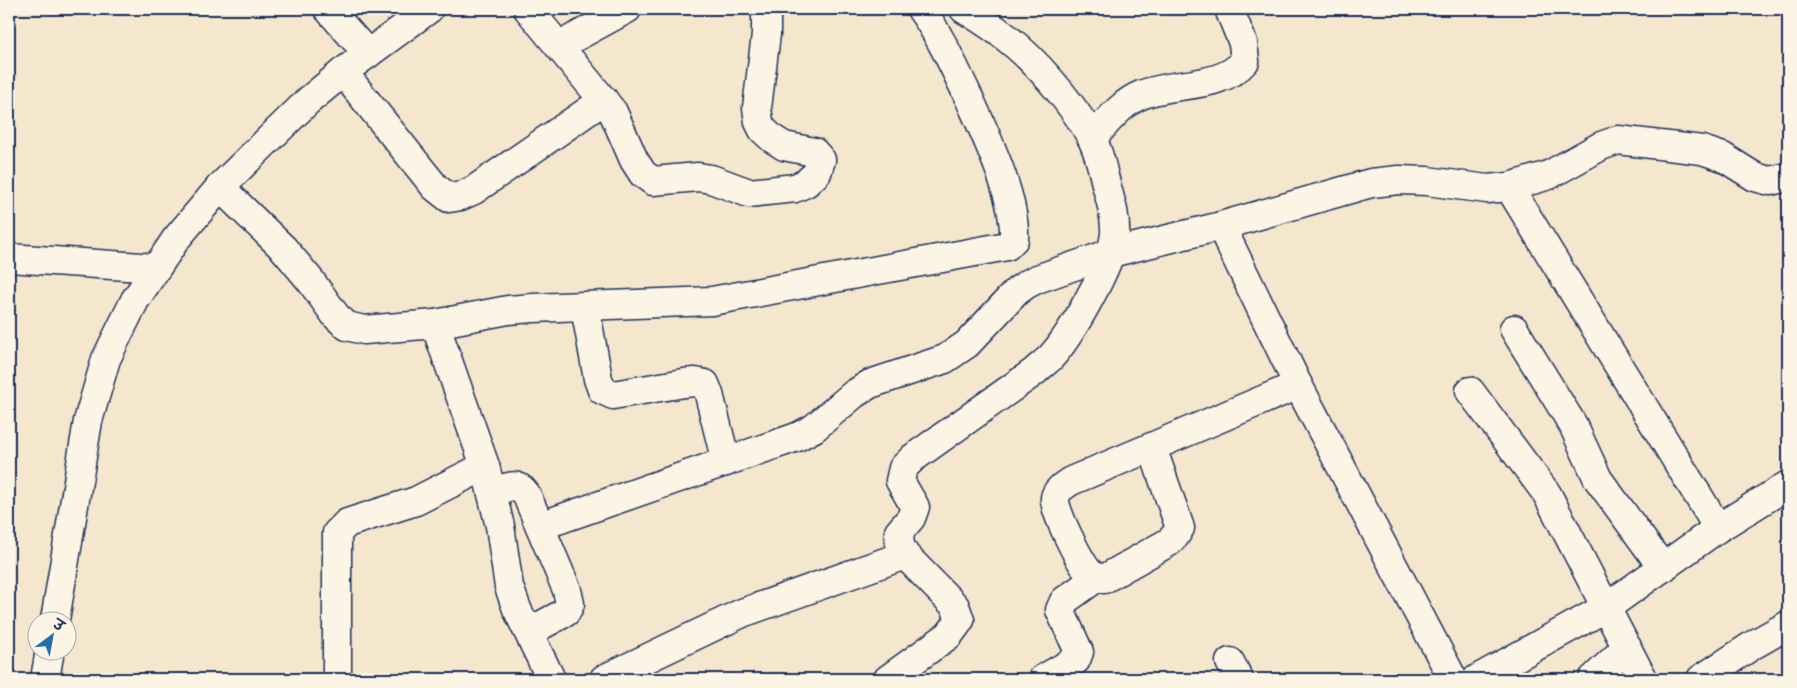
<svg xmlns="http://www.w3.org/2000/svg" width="1797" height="688" viewBox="0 0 1797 688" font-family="'Indie Flower','Playpen Sans Deva',sans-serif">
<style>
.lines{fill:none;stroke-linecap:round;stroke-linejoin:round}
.minor-casing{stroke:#1b2f5e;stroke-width:31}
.minor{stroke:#fcf5e5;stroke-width:28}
</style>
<rect width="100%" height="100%" fill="#f4e7cd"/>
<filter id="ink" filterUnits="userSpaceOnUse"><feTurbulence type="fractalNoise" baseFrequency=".02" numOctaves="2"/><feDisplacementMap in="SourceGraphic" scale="10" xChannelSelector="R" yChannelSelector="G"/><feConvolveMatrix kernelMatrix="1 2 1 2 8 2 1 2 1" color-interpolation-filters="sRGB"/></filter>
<g filter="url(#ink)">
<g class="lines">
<defs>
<g id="minor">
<path d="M328,9L368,54"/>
<path d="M528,9L613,112L634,160L643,174L653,181L698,177L711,179L749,193L795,188L806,183L817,173L821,160L814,152L784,146L773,139L763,130L759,122L757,108L766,34V9"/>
<path d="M559,46L627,9"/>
<path d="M343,72L435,187L449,198L461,196L474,190L604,100"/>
<path d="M1092,138C1107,123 1121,103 1141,95C1175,81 1220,90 1245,61L1243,43L1229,9"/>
<path d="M220,187L284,249L310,280L336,316L347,326L364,330L435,324L508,310L533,308L712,301L1007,246L1014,239C1016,198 987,138 970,100C955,69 941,37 921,9"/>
<path d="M1509,187L1718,528"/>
<path d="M1221,226L1298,385L1453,679"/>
<path d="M9,258L156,268"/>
<path d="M585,307L598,379L602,390L613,395L684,383L695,382L705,384L709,394L726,462"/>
<path d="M435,324L485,466L500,526L509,587L517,609L551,679"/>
<path d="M1514,329L1573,425L1598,479L1663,568"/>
<path d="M1470,391L1547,494L1643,679"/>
<path d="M1152,447L1180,528L1175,536L1169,542L1104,579C1097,578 1092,576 1087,570C1079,559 1053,510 1055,498C1056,490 1065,485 1071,481L1298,385"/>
<path d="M492,493C506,487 518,480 527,496L567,590L570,604L566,612L529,632"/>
<path d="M540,526L797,437L814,428L854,394L870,384L945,359L967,344L1017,291L1027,284L1037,279L1111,253L1221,226L1371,183L1399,180L1427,181L1487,189L1509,187L1549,175L1601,146L1618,140L1702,150L1723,157L1755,177L1770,181L1788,177"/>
<path d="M55,620L88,421L106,359L135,300L176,239L220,187L308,101L343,72L429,9"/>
<path d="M1230,662L1239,679"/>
<path d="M45,679L50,650"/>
<path d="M337,679V533L347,523L416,501L485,466"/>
<path d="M604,679L742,613L905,555"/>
<path d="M888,679L949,635L960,620L955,606L905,555L900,546L899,532L911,518L915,507L900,481L903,468L913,458L1034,372C1039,367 1046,362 1051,357C1071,335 1113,262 1115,233C1116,216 1110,199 1106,184C1102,168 1099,151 1091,137C1083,121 1072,107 1061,93C1032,57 1004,32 964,9"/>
<path d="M1043,679L1076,660L1079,652L1060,610L1064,601L1096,578"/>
<path d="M1477,679L1607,607L1718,528L1788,485"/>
<path d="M1593,679L1627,647"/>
<path d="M1701,679L1753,645L1788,625"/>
</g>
</defs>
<!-- minor casing -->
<use href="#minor" class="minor-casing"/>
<!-- minor -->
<use href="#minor" class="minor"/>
</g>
</g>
<!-- margin -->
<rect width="1797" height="688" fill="none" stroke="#fcf5e5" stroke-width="30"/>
<rect x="15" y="15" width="1767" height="658" fill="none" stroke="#1b2f5e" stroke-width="2" filter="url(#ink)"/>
<!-- north arrow -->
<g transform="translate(52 636) rotate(32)"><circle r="24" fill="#fcf5e5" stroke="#a2a6af"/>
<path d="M0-4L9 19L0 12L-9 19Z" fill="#1f6fb2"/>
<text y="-8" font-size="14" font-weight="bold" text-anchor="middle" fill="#1b2f5e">उ</text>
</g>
</svg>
